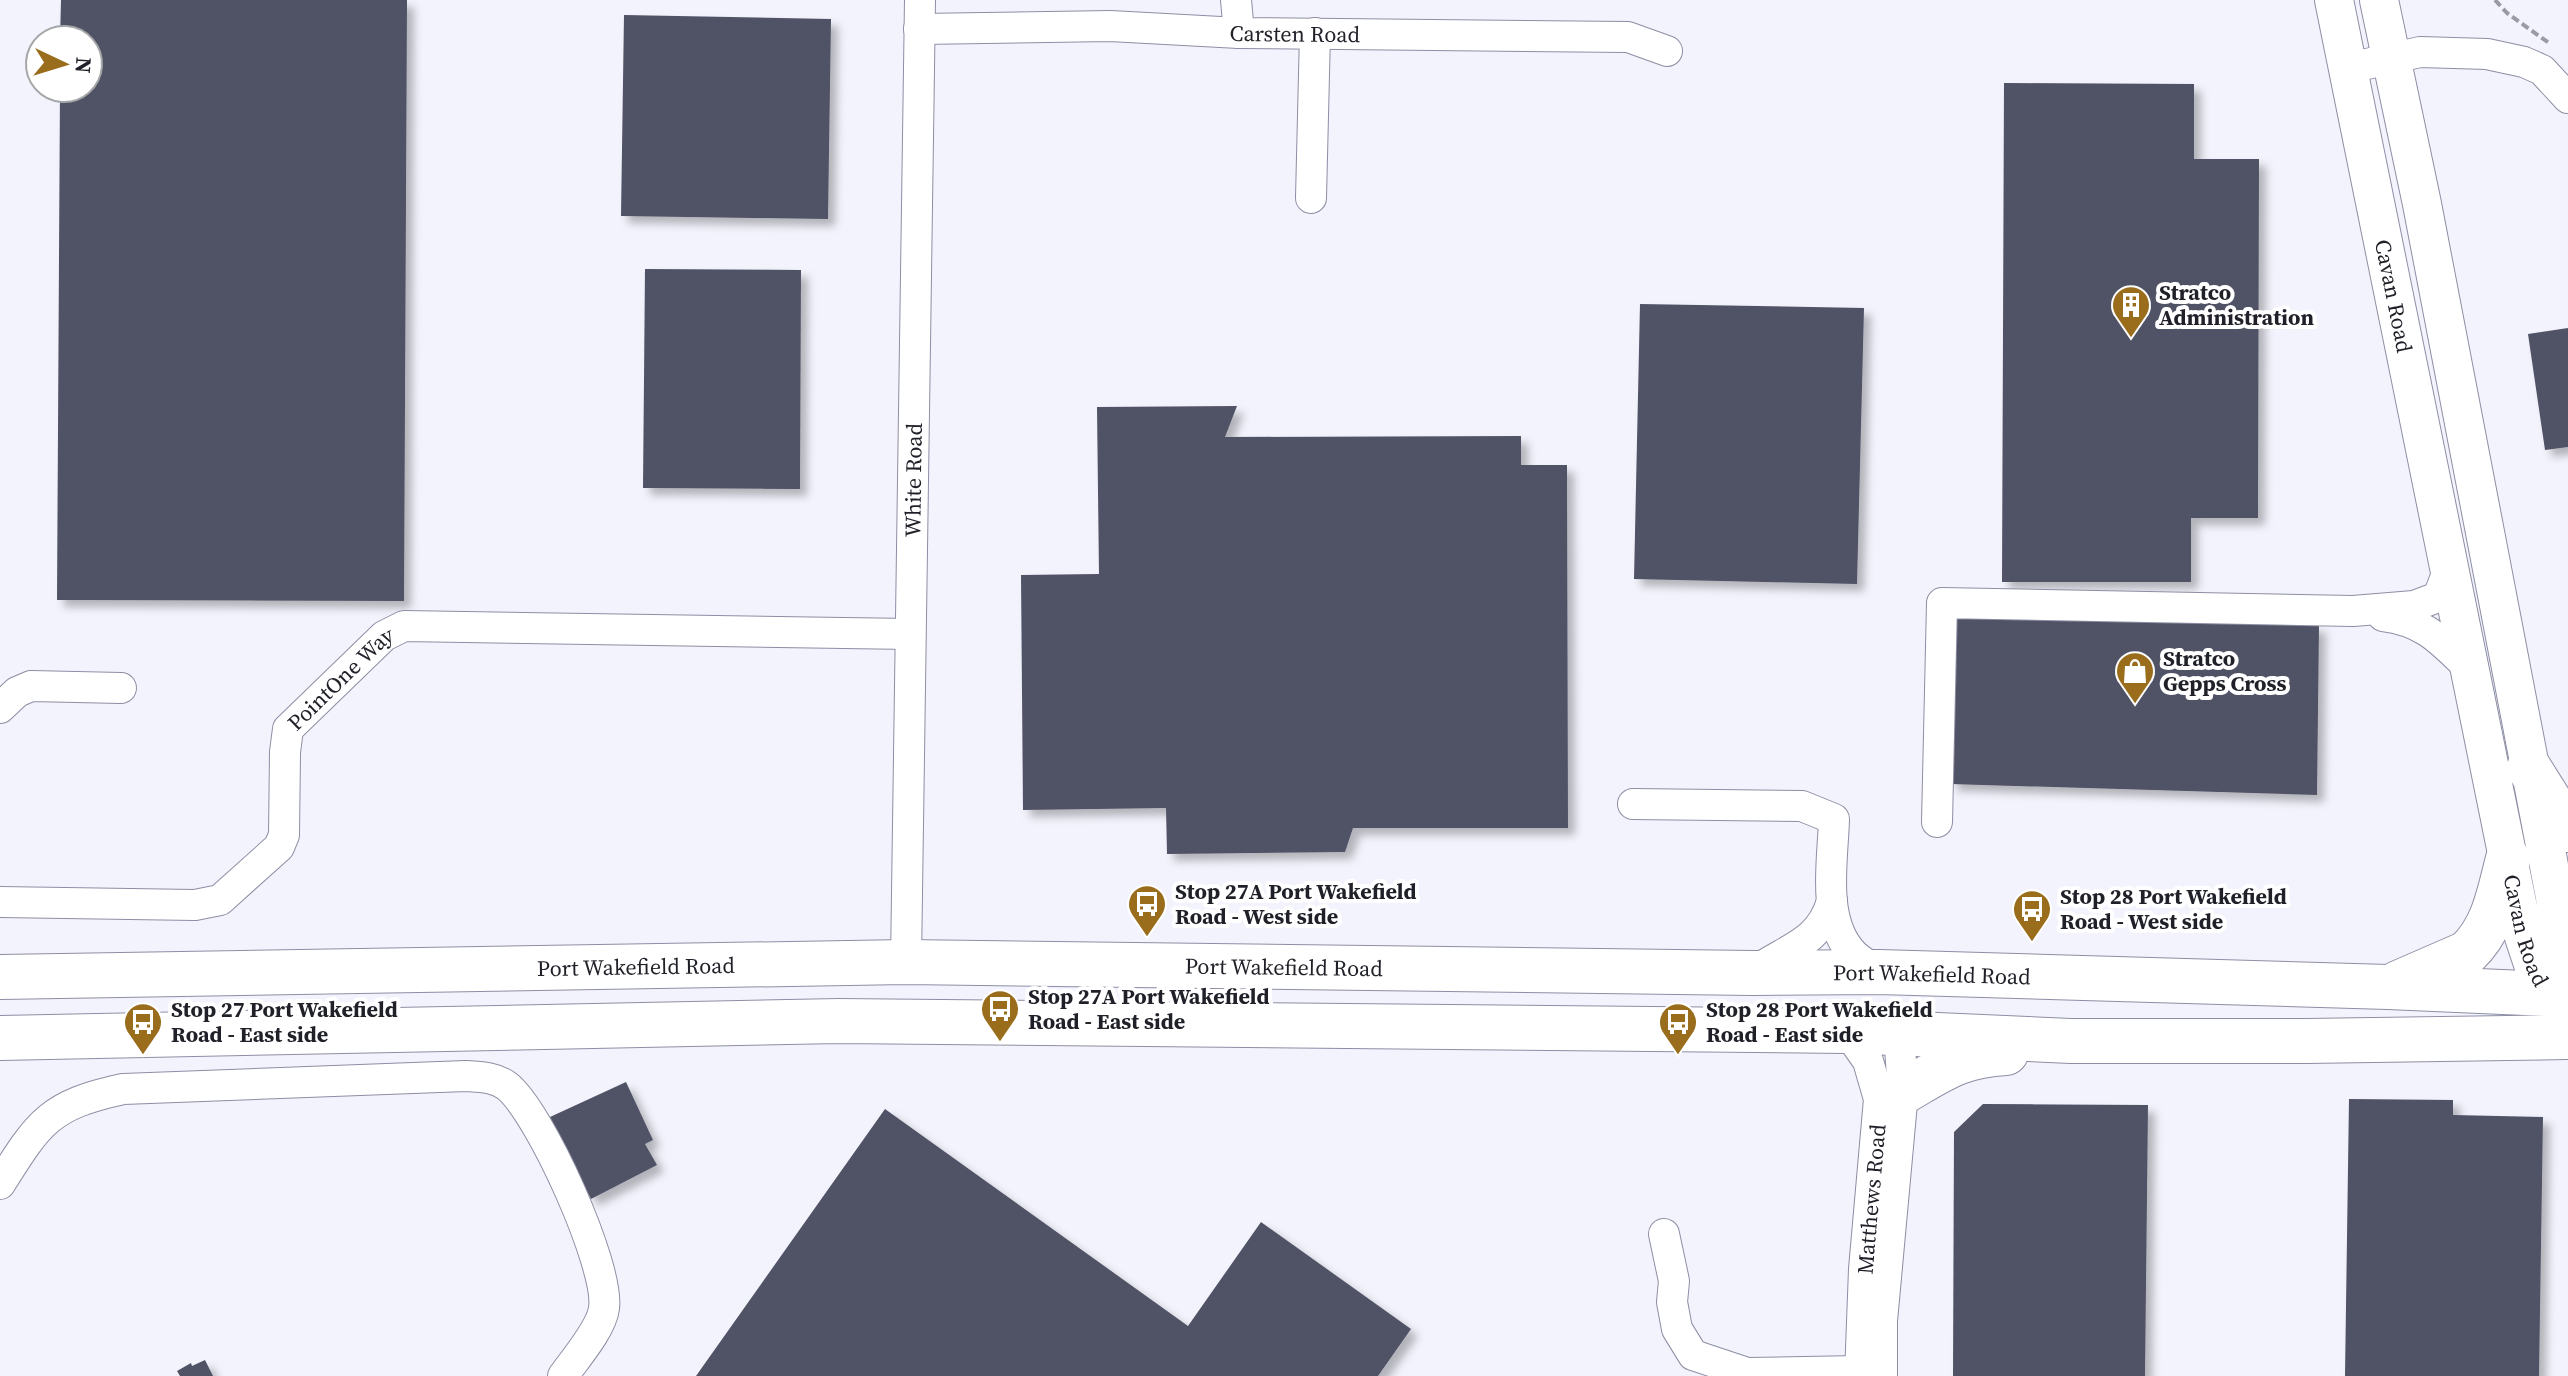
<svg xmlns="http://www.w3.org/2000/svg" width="2568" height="1376" viewBox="0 0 2568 1376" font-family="'Source Serif 4',serif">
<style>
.building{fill:#505265;filter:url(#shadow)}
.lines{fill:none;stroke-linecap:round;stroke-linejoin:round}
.minor-casing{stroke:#8d8ea4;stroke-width:32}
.major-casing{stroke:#8d8ea4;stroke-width:40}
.highway-casing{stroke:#8d8ea4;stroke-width:46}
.path{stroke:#9a9aa3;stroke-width:4;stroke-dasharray:8 4;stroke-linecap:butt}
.minor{stroke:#fff;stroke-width:30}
.major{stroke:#fff;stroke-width:38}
.highway{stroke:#fff;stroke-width:44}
.labels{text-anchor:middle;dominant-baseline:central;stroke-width:8;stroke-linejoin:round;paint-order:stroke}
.street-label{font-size:22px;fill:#1f2028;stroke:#fff}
.poi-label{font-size:22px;font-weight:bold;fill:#1f2028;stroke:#fff;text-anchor:start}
</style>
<defs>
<filter id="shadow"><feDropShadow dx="7" dy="7" stdDeviation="4" flood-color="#0004"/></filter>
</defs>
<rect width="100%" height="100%" fill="#f3f3fd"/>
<!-- building -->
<g class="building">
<path d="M61,0H407L404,601L57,600L60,88H88V40H60Z"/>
<path d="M624,15L831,19L828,219L621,216Z"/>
<path d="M2004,83L2194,84V159H2259L2258,518H2191V582H2002Z"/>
<path d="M645,269L801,270L800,489L643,488Z"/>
<path d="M1640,304L1864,308L1857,584L1634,579Z"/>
<path d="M2568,328V447L2545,450L2528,334Z"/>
<path d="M1237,406L1225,437L1521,436V465H1567L1568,828H1353L1345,852L1167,854L1166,808L1023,810L1021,575L1099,574L1097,407Z"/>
<path d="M1956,617L2319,625L2317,795L1950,784Z"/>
<path d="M626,1082L653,1140L645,1144L657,1165L591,1199L550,1117Z"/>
<path d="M2349,1099L2453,1100V1115L2543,1117L2539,1376H2345Z"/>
<path d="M1983,1104L2148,1105L2145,1376H1953L1954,1132Z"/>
<path d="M885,1109L1188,1326L1261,1222L1411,1329L1378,1376H696Z"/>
<path d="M205,1360L213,1376H180L177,1371L191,1363L192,1366Z"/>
</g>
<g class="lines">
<defs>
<g id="minor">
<path d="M1236,0L1239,33"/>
<path id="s1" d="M919,29L1110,26L1239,33L1628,37L1667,51"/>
<path d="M2349,68L2420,52L2487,54L2524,62L2542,70L2568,98"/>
<path d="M1311,198L1315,33"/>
<path d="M2383,616C2425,621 2442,642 2471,670"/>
<path d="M0,708L17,692L31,686L121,688"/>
<path d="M1633,804L1802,806L1834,819C1833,859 1822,915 1849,949C1856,959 1868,965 1879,972"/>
<path d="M1937,822L1942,603L2353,611L2414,606L2438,597L2450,566"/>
<path id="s2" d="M0,902L195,905L220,900L279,847L284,835L285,752L288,729L384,636L404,626L910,634"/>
<path id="s3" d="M906,962L920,0"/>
<path d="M1754,972C1786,948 1819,945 1832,901"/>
<path d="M1847,1031L1868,1061L1879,1099L1864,1269L1860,1376"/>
<path d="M0,1184C39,1122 49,1105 123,1089L466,1076C480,1077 495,1077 507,1086C540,1112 610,1267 604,1308C602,1328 575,1359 563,1376"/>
<path d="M1664,1234L1674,1281L1672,1302L1677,1329L1693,1355L1747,1373L1859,1371L1879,1374"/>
<path d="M1882,1376V1321L1903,1092L1899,1032"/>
</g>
<g id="major">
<path id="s4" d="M2334,0L2524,937L2535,970L2549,995"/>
<path d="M2379,0L2422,204L2555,897L2559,954L2549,995"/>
</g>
<g id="highway">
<path d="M2529,768L2568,830"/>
<path id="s5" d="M0,977L906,962L1753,973L1879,972L2388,987L2568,995"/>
<path d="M2398,983L2467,953C2494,928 2499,893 2508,859"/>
<path d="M0,1038L839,1021L1847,1031L2071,1041H2307L2568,1037"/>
<path d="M1903,1092C1943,1069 1958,1056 2006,1053"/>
</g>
</defs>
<!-- minor casing -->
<use href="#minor" class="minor-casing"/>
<!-- major casing -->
<use href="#major" class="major-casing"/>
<!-- highway casing -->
<use href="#highway" class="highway-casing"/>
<!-- path -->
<path class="path" d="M2495,0L2507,13L2549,43"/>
<!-- minor -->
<use href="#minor" class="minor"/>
<!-- major -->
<use href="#major" class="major"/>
<!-- highway -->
<use href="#highway" class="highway"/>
</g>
<!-- icons -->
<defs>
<symbol id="building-pin" viewBox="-11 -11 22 30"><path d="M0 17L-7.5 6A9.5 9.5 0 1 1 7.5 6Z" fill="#996d1b" stroke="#fff"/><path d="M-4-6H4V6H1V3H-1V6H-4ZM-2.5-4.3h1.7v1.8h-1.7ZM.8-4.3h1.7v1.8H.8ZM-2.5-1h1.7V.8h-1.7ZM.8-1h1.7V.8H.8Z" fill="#fff"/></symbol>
<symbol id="shop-pin" viewBox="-11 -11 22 30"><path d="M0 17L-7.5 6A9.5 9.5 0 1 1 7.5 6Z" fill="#996d1b" stroke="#fff"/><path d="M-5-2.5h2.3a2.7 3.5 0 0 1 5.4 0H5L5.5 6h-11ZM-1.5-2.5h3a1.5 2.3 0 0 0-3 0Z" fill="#fff"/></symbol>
<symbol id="bus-pin" viewBox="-11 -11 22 30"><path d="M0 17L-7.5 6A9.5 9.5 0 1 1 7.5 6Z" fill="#996d1b" stroke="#fff"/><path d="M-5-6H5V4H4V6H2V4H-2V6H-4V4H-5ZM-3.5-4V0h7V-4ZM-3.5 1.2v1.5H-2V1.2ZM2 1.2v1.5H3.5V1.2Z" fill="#fff"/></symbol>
</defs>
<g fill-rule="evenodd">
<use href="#building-pin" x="2109" y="283" width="44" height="60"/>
<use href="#shop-pin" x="2113" y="649" width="44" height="60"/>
<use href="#bus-pin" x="1125" y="882" width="44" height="60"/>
<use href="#bus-pin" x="2010" y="887" width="44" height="60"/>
<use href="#bus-pin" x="978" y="987" width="44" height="60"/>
<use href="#bus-pin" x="121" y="1000" width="44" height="60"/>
<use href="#bus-pin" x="1656" y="1000" width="44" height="60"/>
</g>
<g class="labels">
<!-- street labels -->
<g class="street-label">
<text stroke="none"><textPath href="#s1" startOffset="376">Carsten Road</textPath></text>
<text stroke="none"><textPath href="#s4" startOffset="302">Cavan Road</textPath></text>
<text stroke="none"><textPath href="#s3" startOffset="482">White Road</textPath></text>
<text stroke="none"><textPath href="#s2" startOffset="492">PointOne Way</textPath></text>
<text stroke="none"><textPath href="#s4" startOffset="950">Cavan Road</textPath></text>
<text stroke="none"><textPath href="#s5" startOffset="636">Port Wakefield Road</textPath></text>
<text stroke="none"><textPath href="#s5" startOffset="1284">Port Wakefield Road</textPath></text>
<text stroke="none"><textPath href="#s5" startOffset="1932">Port Wakefield Road</textPath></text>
<text transform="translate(1871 1199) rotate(-85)">Matthews Road</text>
</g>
<!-- poi labels -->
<g class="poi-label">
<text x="2159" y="292">Stratco<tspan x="2159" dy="25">Administration</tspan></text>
<text x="2163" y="658">Stratco<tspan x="2163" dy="25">Gepps Cross</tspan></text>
<text x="1175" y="891">Stop 27A Port Wakefield<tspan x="1175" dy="25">Road - West side</tspan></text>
<text x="2060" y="896">Stop 28 Port Wakefield<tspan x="2060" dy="25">Road - West side</tspan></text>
<text x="1028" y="996">Stop 27A Port Wakefield<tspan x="1028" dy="25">Road - East side</tspan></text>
<text x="171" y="1009">Stop 27 Port Wakefield<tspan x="171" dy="25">Road - East side</tspan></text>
<text x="1706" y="1009">Stop 28 Port Wakefield<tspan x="1706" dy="25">Road - East side</tspan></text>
</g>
</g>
<!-- north arrow -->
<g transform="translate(64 64) rotate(94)"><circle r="38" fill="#ffffff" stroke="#a5a6a9" stroke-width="2"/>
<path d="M0-6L14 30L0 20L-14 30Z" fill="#996d1b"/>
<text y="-12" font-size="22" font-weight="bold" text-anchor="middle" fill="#1f2028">N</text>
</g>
</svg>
